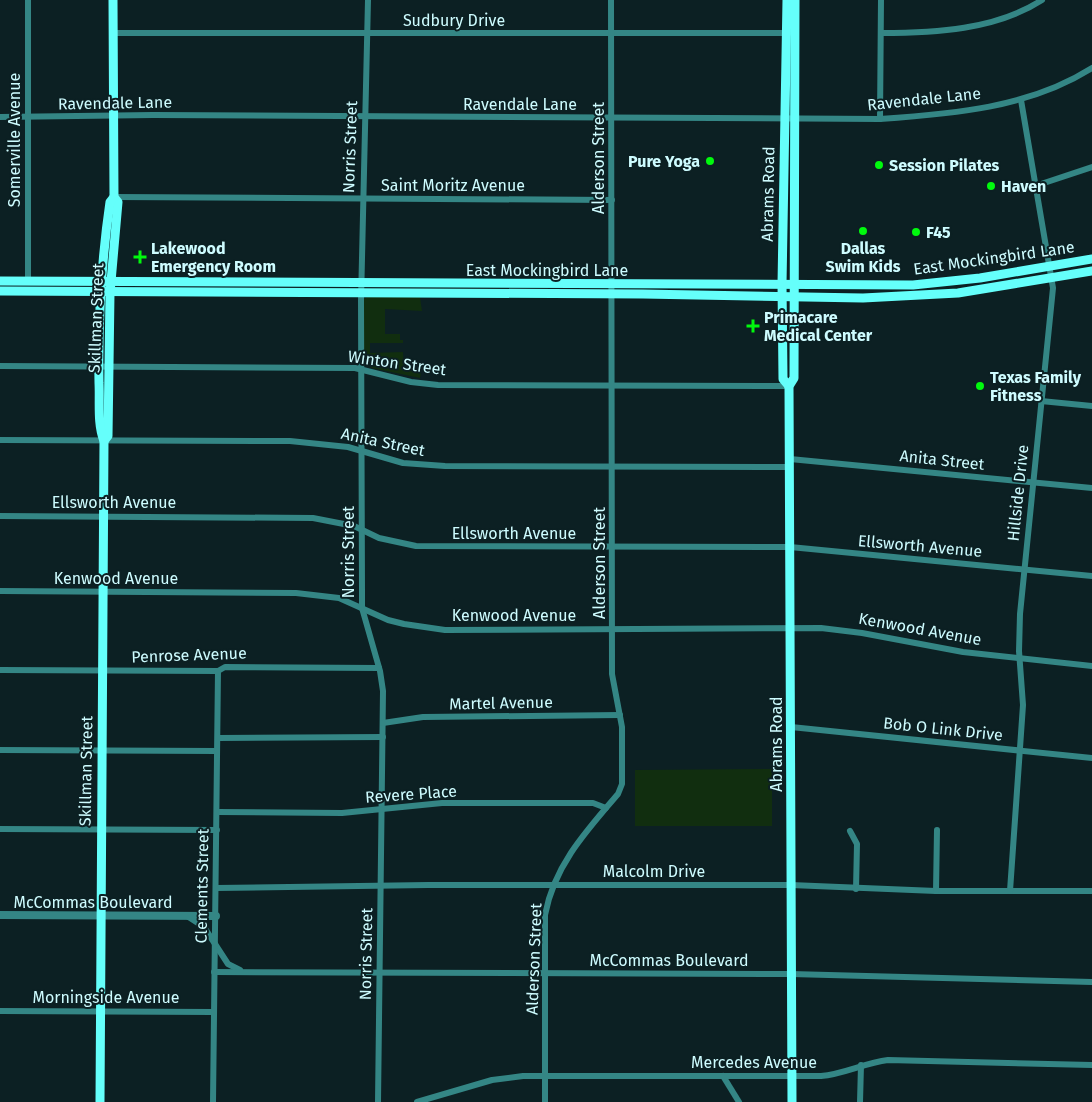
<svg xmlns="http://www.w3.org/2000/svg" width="1092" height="1102" viewBox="0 0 1092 1102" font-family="'Fira Sans',sans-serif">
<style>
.green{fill:#112e0f}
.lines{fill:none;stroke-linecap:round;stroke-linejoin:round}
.minor{stroke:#348685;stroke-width:6}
.tertiary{stroke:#348685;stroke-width:8}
.secondary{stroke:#65fffb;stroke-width:9}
.poi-dot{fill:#00f90d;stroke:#0c2023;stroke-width:2}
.labels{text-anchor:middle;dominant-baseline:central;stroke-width:4;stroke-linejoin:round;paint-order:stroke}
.street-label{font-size:16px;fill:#cefcff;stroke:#0c2023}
.poi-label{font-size:16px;font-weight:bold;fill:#cefcff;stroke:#0c2023;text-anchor:start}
</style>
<rect width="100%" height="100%" fill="#0c2023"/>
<!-- green -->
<g class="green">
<path d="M367,297H420L422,311L385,309V334H400V340H403V343H370V353L403,352L404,368H416L421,373L420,378L372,368L364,363V299Z"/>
<path d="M772,769V826H635V770Z"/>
</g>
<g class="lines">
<!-- minor -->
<g class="minor">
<path d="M28,0V281"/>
<path d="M368,0L361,301L362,589V608L380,671L383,691L378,1102"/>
<path d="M113,33H789"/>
<path d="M881,33C934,33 996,30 1042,0"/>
<path d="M0,117L153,115L880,119C952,114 1029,108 1092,68"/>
<path d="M880,119L881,0"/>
<path d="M1035,186L1092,167"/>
<path d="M114,197L612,200"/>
<path d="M0,366L355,368L411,382L438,385L789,386"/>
<path d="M1041,401L1092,406"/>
<path d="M0,440L290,441L348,447L403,463L445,466L790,467"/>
<path d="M790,459L1092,488"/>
<path d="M0,516L313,518L354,526L379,538L416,546L790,547L1092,576"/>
<path d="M0,591L296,593L339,598L388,620L404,624L445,630L821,628L862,633L963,652L1092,666"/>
<path d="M0,670L218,671L225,667L379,668"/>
<path d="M383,723L423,717L620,715"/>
<path d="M791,727L1092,758"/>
<path d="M218,738L383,737"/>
<path d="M0,750L217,751"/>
<path d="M217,812L342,813L442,803H593L606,808"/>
<path d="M0,829L217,830"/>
<path d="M850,831L857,844L856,889"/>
<path d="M216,888L428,885H791L936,891H1092"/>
<path d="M936,891L937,830"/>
<path d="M1010,891L1023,705L1019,651L1020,614L1053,288L1021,100"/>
<path d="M187,916L204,927L228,964L240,970"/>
<path d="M214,972L791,974L1092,982"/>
<path d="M0,1011L213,1012"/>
<path d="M723,1076L739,1102"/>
<path d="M213,1102L218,671"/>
<path d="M417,1102L492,1080L523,1076H821C844,1074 864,1063 888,1060L1092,1065"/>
<path d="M545,1102V915C554,866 586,831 618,794L622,784V727L612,674L611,0"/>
<path d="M860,1102L861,1065"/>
</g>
<!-- tertiary -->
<path class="tertiary" d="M0,915L216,916"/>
<!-- secondary -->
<g class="secondary">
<path d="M787,0L782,284L783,379L789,386"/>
<path d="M0,281L913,285L980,278L1092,259"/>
<path d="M0,291L643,294L863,298L958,293L1092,271"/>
<path d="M104,441L108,436L110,293L118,202L114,197L113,0"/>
<path d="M100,1102L104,441C97,424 100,401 99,383C98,322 101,263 110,202L114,197"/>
<path d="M792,1102L789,386L794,378L795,0"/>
</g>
</g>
<!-- markers -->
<g class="poi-dot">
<circle cx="710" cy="161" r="5"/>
<circle cx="879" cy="165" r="5"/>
<circle cx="991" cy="186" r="5"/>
<circle cx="863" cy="231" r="5"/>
<circle cx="916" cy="232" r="5"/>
<path d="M137.5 249.5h5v5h5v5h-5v5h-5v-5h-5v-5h5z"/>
<path d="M750.5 318.5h5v5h5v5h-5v5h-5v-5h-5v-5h5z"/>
<circle cx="980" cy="386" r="5"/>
</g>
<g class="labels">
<!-- street labels -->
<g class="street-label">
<text x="454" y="20">Sudbury Drive</text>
<text transform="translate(924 99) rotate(-6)">Ravendale Lane</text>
<text transform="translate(115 103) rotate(-1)">Ravendale Lane</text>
<text x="520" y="104">Ravendale Lane</text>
<text transform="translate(14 140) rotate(-90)">Somerville Avenue</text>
<text transform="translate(350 147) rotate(-88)">Norris Street</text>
<text transform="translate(598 158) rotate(-90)">Alderson Street</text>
<text x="453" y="185">Saint Moritz Avenue</text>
<text transform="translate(768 194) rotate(-89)">Abrams Road</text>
<text transform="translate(994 258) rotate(-8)">East Mockingbird Lane</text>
<text x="547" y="270">East Mockingbird Lane</text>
<text transform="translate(96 318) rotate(-88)">Skillman Street</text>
<text transform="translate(397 363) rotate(8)">Winton Street</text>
<text transform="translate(383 442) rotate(12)">Anita Street</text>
<text transform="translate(942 460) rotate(6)">Anita Street</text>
<text transform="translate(1018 493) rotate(-84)">Hillside Drive</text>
<text x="114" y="502">Ellsworth Avenue</text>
<text x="514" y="533">Ellsworth Avenue</text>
<text transform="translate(920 546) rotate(5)">Ellsworth Avenue</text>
<text transform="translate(348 552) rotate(-90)">Norris Street</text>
<text transform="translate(599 563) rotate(-90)">Alderson Street</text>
<text x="116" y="578">Kenwood Avenue</text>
<text x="514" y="615">Kenwood Avenue</text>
<text transform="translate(920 629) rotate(10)">Kenwood Avenue</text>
<text transform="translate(189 655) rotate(-2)">Penrose Avenue</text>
<text transform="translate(501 703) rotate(-1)">Martel Avenue</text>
<text transform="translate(943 729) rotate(6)">Bob O Link Drive</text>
<text transform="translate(776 744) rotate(-90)">Abrams Road</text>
<text transform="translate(86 771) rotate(-89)">Skillman Street</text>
<text transform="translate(411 794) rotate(-4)">Revere Place</text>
<text x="654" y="871">Malcolm Drive</text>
<text transform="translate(202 886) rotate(-89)">Clements Street</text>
<text x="93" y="902">McCommas Boulevard</text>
<text transform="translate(366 954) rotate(-89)">Norris Street</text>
<text transform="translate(534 959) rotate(-88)">Alderson Street</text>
<text x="669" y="960">McCommas Boulevard</text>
<text x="106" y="997">Morningside Avenue</text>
<text x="754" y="1062">Mercedes Avenue</text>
</g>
<!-- poi labels -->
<g class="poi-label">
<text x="700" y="161" text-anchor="end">Pure Yoga</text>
<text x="889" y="165">Session Pilates</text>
<text x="1001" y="186">Haven</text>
<text x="926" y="232">F45</text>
<text x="151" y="248">Lakewood<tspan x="151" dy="18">Emergency Room</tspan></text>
<text x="863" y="248" text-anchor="middle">Dallas<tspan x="863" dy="18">Swim Kids</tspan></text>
<text x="764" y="317">Primacare<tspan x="764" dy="18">Medical Center</tspan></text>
<text x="990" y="377">Texas Family<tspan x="990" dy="18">Fitness</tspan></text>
</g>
</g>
</svg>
